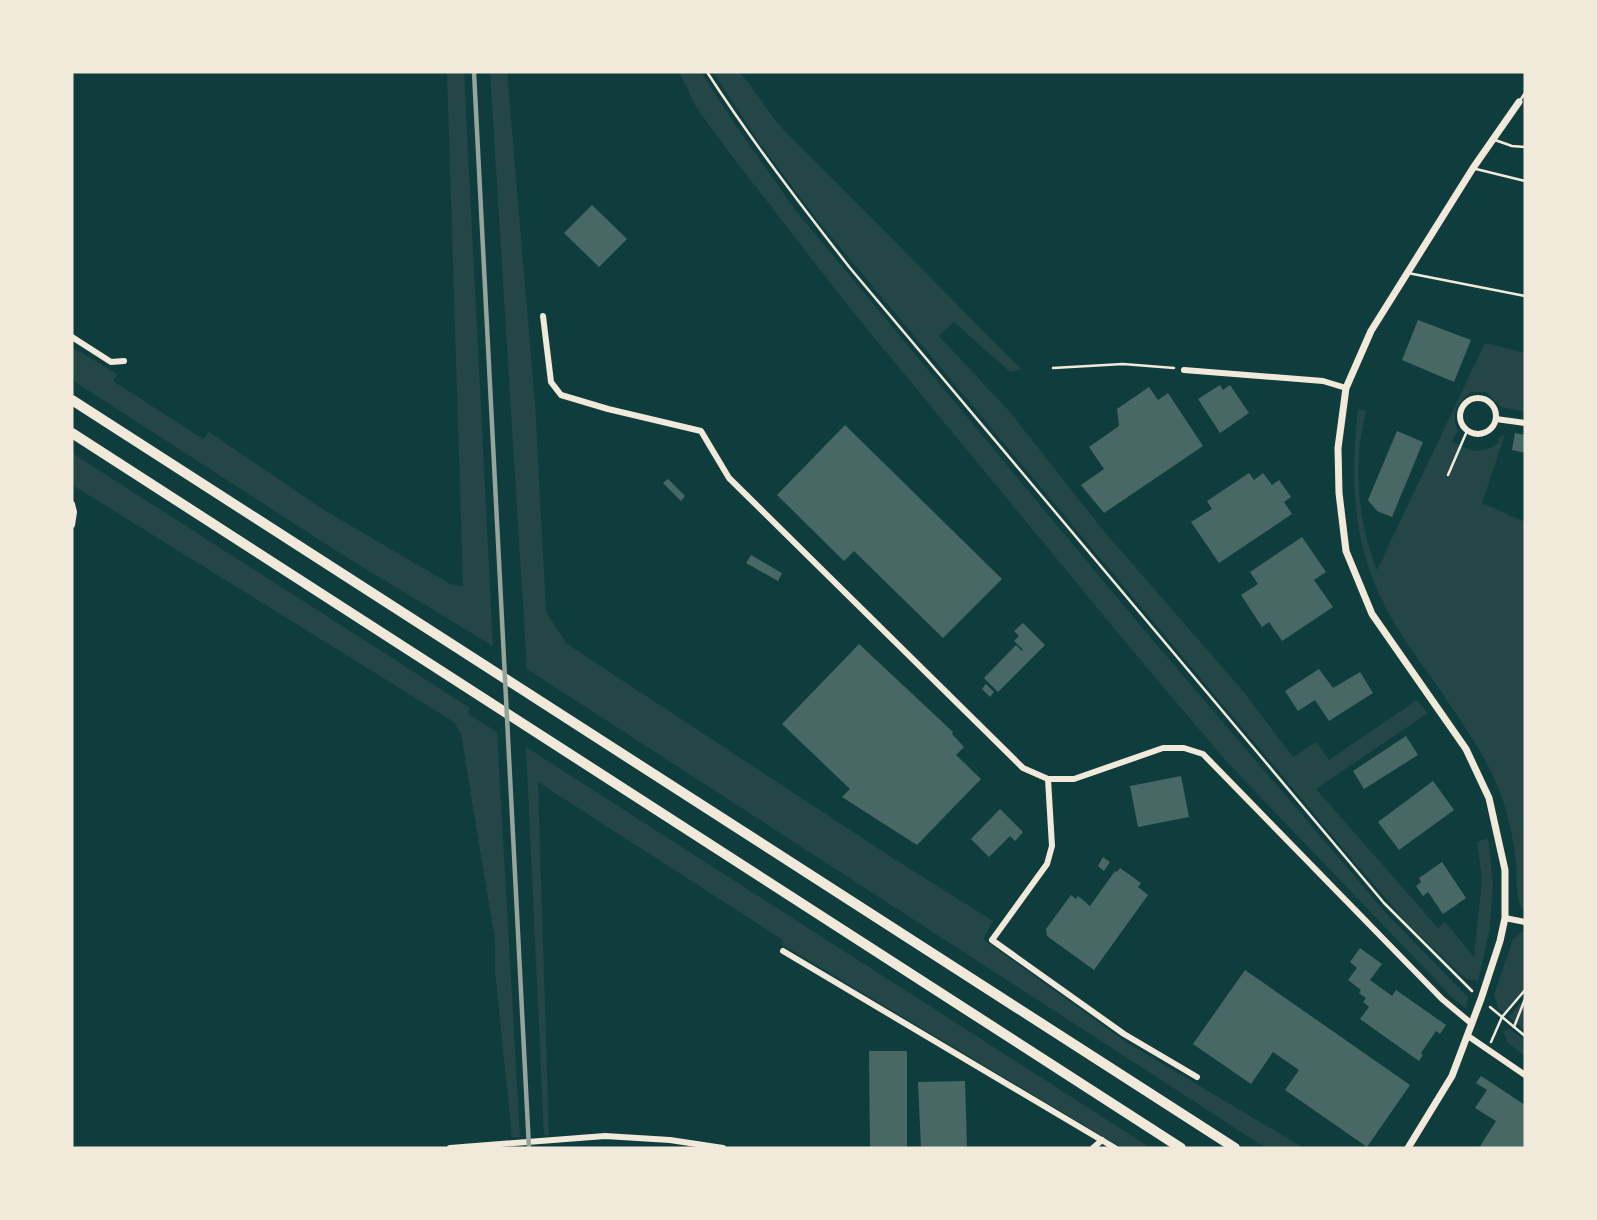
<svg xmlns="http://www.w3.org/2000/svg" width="1597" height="1220" viewBox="0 0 1597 1220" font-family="Raleway,sans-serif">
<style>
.green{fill:#244646}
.building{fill:#486865}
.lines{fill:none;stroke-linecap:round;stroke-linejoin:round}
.path{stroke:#f1e9da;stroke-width:2.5}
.service{stroke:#f1e9da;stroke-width:2.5}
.minor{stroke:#f1e9da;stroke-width:6}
.tertiary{stroke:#f1e9da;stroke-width:7}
.trunk{stroke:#f1e9da;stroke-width:10}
.rail{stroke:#97a49c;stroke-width:4.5}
</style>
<rect width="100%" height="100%" fill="#0f3d3e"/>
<!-- green -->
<g class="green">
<path d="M447,72H464L493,646L346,557L72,380V347L117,374L113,381L203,439L209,432L324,510L452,585L463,586Z"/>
<path d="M490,72H507L535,403L546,612L567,644L885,853L993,921L983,939L1126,1042L1304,1148H1266L527,669Z"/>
<path d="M679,72H701L736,126L796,211L1139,624L1385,912L1468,997L1466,1008L1451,996L1226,761L1127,644L849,307L728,151L696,107Z"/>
<path d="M713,72H740L779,125L1021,369L1010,372L954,322L939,336L1010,412L1102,529L1243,691L1293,757L1316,742L1329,760L1417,700L1428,713L1316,789L1438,928L1445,922L1474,957L1482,879L1477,842L1488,838L1493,884L1490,927L1478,981L1466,979L1408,924L1347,853L818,221L761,145Z"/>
<path d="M1485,343L1525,353V412L1501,407L1486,392H1471C1457,403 1450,414 1458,430L1452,441C1471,452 1479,455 1499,443L1498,439L1505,434L1482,503L1525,522V912C1513,898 1518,879 1516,862C1513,839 1509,816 1501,795C1487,756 1462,723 1440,690C1422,664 1402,638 1387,610C1352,545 1350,480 1358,409L1366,411C1353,463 1357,521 1377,570Z"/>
<path d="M72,453L470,708L468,714L497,732L520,1137H512L495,971V940L461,734L454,722L74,486L72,484Z"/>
<path d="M526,747L1151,1148H1122L781,944L783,940L538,782L549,1135H544Z"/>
<path d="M1521,932H1525V988L1504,1012L1499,1010L1494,995L1513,939Z"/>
<path d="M1525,997V1031L1509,1017Z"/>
<path d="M1510,1029L1525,1041V1056L1508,1043L1503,1031Z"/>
</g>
<!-- building -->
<g class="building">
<path d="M592,205L627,239L599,267L564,233Z"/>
<path d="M1418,320L1471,340L1454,382L1402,360Z"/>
<path d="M1220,385L1223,390L1230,385L1249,413L1220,433L1198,399Z"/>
<path d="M1149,387L1158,400L1168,393L1203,446L1104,513L1081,485L1104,469L1089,447L1119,426L1117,409Z"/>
<path d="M845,425L1002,579L943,638L854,551L844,561L777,495Z"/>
<path d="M1397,431L1423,442L1392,517L1377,511L1368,500Z"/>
<path d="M1515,433L1525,435V453L1512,450Z"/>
<path d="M1249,473L1254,480L1263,473L1272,485L1279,480L1291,497L1284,502L1292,514L1219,563L1191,522L1212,509L1207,501Z"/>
<path d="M668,479L685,496L681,501L663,483Z"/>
<path d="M1302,537L1326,572L1314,580L1333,607L1282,641L1269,622L1262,627L1241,595L1258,584L1250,572Z"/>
<path d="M751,555L782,573L778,581L746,563Z"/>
<path d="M1023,623L1045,645L998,692L984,678L1016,645L1022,651L1023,650L1014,641L1019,636L1014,631Z"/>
<path d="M859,644L953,732L952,734L964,747L956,755L981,779L917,845L842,797L850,789L782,724Z"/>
<path d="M1319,669L1333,688L1360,672L1373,693L1329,721L1315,700L1298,711L1285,691Z"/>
<path d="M986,684L994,692L990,697L982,689Z"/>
<path d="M1406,736L1418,755L1364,789L1353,771Z"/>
<path d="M1181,776L1189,817L1138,827L1130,786Z"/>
<path d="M1433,781L1454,810L1399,850L1378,822Z"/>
<path d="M1000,809L1023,832L1015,841L1010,836L989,857L971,839Z"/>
<path d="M1103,857L1110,862L1104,871L1098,866Z"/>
<path d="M1442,862L1466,898L1443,914L1428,892L1423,896L1416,886L1421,882L1419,878Z"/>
<path d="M1120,868L1141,883L1138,887L1148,895L1094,970L1047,936L1046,929L1071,895L1076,899L1078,896L1090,906L1115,871L1117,872Z"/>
<path d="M1360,948L1382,964L1370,980L1392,996L1396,990L1446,1025L1440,1034L1436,1031L1421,1053L1423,1055L1419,1061L1360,1019L1369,1007L1363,1002L1366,998L1359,993L1361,990L1348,980L1357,968L1350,962Z"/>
<path d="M1245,970L1410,1085L1367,1147L1285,1090L1299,1070L1273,1052L1251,1084L1193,1044Z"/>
<path d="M869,1051H907V1148H870Z"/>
<path d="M1481,1076L1525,1105V1148H1479L1496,1121L1475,1108L1487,1090L1476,1083Z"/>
<path d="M965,1081L967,1148H921L918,1082Z"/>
</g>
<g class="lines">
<!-- path -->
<g class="path">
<path d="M707,72C751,140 800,204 850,268L1384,903L1472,991"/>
<path d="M1053,368L1123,364L1174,368"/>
<path d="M1448,475L1467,431"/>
<path d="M1490,1007L1525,1036"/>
<path d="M1514,1027L1525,999"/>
<path d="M1491,1042L1502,1017L1525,990"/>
</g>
<!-- service -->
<g class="service">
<path d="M1519,102L1525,93"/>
<path d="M1495,140L1512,146L1525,147"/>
<path d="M1476,169L1525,181"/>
<path d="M1408,273L1525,296"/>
</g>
<!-- minor -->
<g class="minor">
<path d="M543,316L551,382L561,395L608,409L701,431L729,478L1023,768L1048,779H1074L1163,748H1184L1203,754L1442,999L1472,1024"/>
<path d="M72,337L111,362L124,361"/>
<path d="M1184,370L1323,381L1346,388"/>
<circle cx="1478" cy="416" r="18"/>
<path d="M1496,419L1525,423"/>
<path d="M72,504L74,512L72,525"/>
<path d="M1048,779L1052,846L1047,864L992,940L1124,1034L1197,1077"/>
<path d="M1505,918L1525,922"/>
<path d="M783,951L1115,1148"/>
<path d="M1468,1036L1525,1075"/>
<path d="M450,1148L605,1136L670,1140L723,1148"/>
<path d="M1093,1148L1102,1140"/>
</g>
<!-- tertiary -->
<path class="tertiary" d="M1408,1148L1452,1076L1481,999L1500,941L1505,918V870L1489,798L1466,749L1372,614L1346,551L1339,493L1338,448L1346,388L1371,331L1473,168L1519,102"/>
<!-- trunk -->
<g class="trunk">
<path d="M72,400L1235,1148"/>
<path d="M72,433L1181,1148"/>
</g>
<!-- rail -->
<path class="rail" d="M474,72L529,1148"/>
</g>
<!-- border -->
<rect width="1597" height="1220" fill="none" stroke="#f1e9da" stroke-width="147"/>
</svg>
